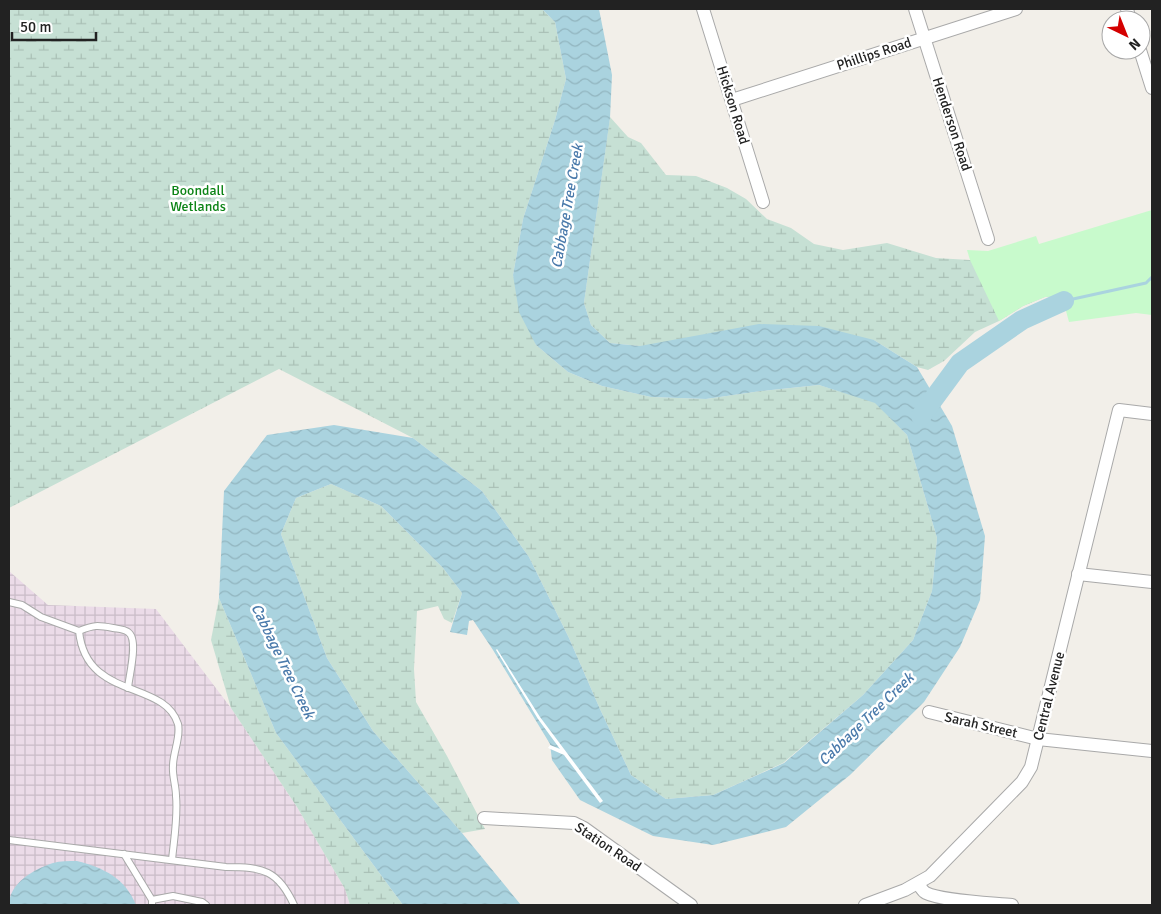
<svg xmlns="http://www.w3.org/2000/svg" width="1161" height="914" viewBox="0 0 1161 914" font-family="Signika,sans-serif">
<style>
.industrial{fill:url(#industrial-grid)}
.wetland{fill:url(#wetland-marsh)}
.park{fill:#c8facc}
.water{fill:url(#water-waves)}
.pier{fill:#fff}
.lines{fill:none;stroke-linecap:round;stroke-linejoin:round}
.stream{stroke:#aad3df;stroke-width:3}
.river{stroke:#aad3df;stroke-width:20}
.lane-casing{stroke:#a9a9a9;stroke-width:8}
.street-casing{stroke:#a9a9a9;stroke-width:14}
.lane{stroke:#fff;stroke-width:6}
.street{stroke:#fff;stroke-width:12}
.labels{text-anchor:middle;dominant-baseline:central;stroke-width:5;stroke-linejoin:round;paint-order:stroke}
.street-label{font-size:14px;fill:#222;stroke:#fff}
.park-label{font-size:14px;fill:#0c8416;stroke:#fff}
.water-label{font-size:15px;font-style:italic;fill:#4a7aab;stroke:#fff}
</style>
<defs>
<pattern id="industrial-grid" width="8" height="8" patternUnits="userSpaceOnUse" patternTransform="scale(1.25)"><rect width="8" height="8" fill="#ebdbe8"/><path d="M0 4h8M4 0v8" fill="none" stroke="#c9bcc7"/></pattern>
<pattern id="wetland-marsh" width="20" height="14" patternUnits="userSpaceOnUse" patternTransform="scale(1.25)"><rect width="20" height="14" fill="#c6e0d4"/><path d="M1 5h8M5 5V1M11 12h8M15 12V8" fill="none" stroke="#aac0b6"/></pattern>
<pattern id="water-waves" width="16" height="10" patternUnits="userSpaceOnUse" patternTransform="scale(1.25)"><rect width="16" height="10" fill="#aad3df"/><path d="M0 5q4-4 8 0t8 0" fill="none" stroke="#92b5bf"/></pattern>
</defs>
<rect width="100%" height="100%" fill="#f2efe9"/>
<!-- industrial -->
<path class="industrial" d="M9,571L48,605L156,609L231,708L297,807L345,889L350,905H9Z"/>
<!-- wetland -->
<g class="wetland">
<path d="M9,9H542L555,22L566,79L555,120L523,219L513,275L536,345L568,372L602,386L651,397L706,399L761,391L819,385L875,402L907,435L937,538L932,591L913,640L863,695L783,763L713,795L666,799L631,775L600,709L569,638L529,557L482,491L413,438L279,369L9,508Z"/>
<path d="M610,117L628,137L641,143L666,175L696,176L727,188L746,199L767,219L791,228L814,244L843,250L887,243L936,258L970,260L1002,256L1066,296L1045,297L1023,306L999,321L975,332L944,361L928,370L917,367L874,340L640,346L610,343L591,325L584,303Z"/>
<path d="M331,484L381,506L443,568L462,593L452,623L444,619L438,606L417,611L414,669L416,702L447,756L485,829L462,833L373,731L327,658L281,534L296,498Z"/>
<path d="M219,598L276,733L403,905H350L345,889L297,807L231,708L211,640Z"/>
</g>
<!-- park -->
<path class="park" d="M1152,210V315L1136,313L1069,322L1062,296L1045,297L1023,306L999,321L970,260L967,250L988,251L1036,236L1039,244Z"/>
<!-- water -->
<g class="water">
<path d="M542,9H599L612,75L610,118L584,303L591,325L610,343L640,346L759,324L819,326L874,340L917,367L952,426L985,536L980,600L960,647L924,702L850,775L786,827L713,845L653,836L580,800L552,760L550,744L493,650L473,620L469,621L467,635L450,632L462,593L443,568L381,506L331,484L296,498L281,534L327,658L373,731L462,833L521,905H403L276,733L219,598L224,491L267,435L334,425L413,438L482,491L529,557L569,638L600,709L631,775L666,799L713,795L784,763L863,695L913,640L932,591L937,538L907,435L875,403L819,385L761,391L706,399L651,397L602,386L568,372L536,345L519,312L513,275L523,219L555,120L566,79L555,22Z"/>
<path d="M77,861C104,868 125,878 136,905H9C9,883 34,869 53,863C60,861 69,861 77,861Z"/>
</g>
<!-- pier -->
<path class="pier" d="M497,649L540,717L603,801L600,803L564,755L548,748L550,745L560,749L538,719L496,650Z"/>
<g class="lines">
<!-- stream -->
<path class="stream" d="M1064,301L1146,283L1152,277"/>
<!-- river -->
<path class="river" d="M921,416L960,363L1022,320L1064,301"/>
<defs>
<g id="lane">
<path d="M9,602L22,605L41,617L79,631C86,701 164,679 178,724C181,737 173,752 173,766C172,775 176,786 176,796C178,817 174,839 172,860"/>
<path d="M79,631C94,625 97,625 113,628C118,629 124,629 128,632C139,639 129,676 128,688"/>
<path d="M9,840L226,867C263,867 278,870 294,905"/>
<path d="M124,854L152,900V905"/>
<path d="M152,900L173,896L202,902L206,905"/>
</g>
<g id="street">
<path d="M703,9L763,202"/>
<path d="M915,9L988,239"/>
<path d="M1127,9L1130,20"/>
<path d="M1140,50L1152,88"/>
<path d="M732,100L1016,9"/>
<path d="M1078,574L1152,582"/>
<path d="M929,712L1038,739L1152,751"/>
<path d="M484,818L574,823L584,828L691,905"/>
<path d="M918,884C921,887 922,891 926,893C942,901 992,903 1012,905"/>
<path d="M865,905L905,890L930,876L1022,782L1031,767L1119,410L1152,414"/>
</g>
</defs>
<!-- lane casing -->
<use href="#lane" class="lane-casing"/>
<!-- street casing -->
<use href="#street" class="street-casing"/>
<!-- lane -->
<use href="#lane" class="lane"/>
<!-- street -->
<use href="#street" class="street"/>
</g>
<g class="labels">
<!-- street labels -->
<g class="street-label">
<text transform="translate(874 54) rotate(-18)">Phillips Road</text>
<text transform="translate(733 105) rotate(73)">Hickson Road</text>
<text transform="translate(952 124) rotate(72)">Henderson Road</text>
<text transform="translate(1049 696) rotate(-76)">Central Avenue</text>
<text transform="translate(981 725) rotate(13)">Sarah Street</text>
<text transform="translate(608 847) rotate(34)">Station Road</text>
</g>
<!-- park labels -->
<g class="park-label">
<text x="198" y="190">Boondall<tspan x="198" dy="16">Wetlands</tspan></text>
</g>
<!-- water labels -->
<g class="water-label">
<text transform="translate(567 206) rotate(-80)">Cabbage Tree Creek</text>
<text transform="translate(283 661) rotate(64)">Cabbage Tree Creek</text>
<text transform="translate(866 719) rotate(-44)">Cabbage Tree Creek</text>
</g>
</g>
<!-- border -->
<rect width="1161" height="914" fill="none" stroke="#222222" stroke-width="20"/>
<!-- north arrow -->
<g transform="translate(1126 35) rotate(137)"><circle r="24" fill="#ffffff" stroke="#a7a7a7"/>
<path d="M0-4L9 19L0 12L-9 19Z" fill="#d40000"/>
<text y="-8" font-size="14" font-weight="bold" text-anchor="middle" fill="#222222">N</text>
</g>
<!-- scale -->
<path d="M12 32v8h84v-8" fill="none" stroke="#222222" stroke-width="2.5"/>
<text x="20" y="32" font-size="15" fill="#222222" stroke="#ffffff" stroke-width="4" paint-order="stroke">50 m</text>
</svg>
